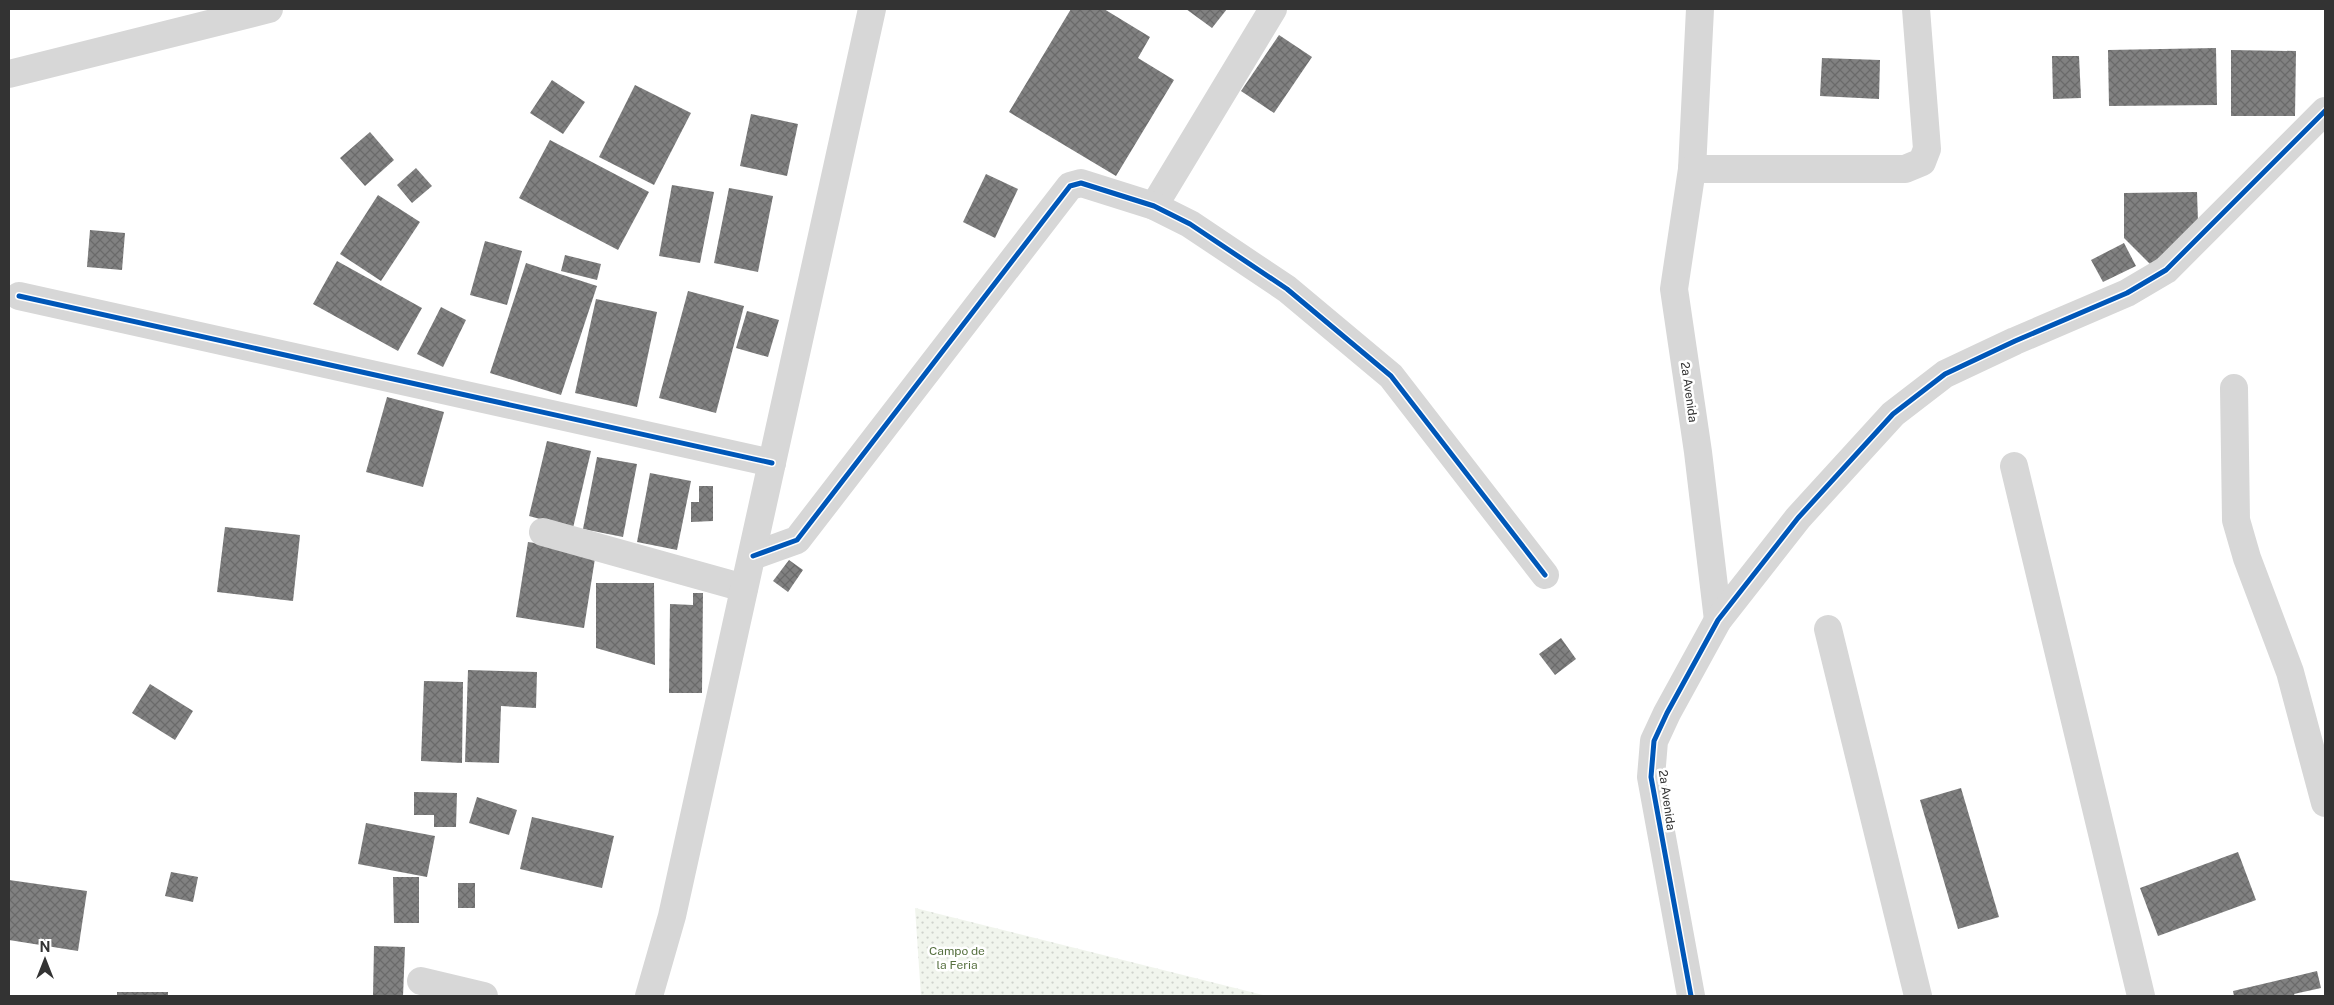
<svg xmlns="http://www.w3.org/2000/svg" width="2334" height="1005" viewBox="0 0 2334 1005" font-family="'Public Sans',sans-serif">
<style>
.grass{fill:url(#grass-dots)}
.building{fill:url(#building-cross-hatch)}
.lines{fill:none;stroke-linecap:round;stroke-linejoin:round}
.minor{stroke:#d7d7d7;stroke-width:28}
.cycleway-casing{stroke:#fff;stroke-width:8}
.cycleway{stroke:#0057b8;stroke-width:5}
.labels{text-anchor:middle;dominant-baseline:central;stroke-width:5;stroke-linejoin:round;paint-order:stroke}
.street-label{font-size:12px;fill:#333;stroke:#fff}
.park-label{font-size:12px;fill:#56703f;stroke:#fff}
</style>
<defs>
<pattern id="grass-dots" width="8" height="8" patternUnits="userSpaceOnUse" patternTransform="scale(1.25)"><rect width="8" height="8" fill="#f1f5ed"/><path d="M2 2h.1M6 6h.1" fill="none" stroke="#cfd2cc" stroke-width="1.8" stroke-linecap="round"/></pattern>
<pattern id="building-cross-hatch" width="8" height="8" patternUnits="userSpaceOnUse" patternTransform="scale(1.25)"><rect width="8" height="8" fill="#818181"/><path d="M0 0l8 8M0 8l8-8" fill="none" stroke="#6a6a6a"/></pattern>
</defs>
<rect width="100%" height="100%" fill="#fff"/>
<!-- grass -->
<path class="grass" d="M915,908L1267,996H921Z"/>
<!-- building -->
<g class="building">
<path d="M1071,9H1104L1150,37L1138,58L1174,80L1116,176L1009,112Z"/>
<path d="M1186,9H1227L1212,28Z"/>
<path d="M1279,35L1312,57L1274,113L1241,91Z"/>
<path d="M2216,48L2217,105L2109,106L2108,50Z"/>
<path d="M2231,50L2296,51L2295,116H2231Z"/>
<path d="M2052,56H2079L2081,98L2053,99Z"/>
<path d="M1822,58L1880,60L1879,99L1820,96Z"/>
<path d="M552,80L585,102L563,134L530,113Z"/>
<path d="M635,85L691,113L654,185L599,157Z"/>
<path d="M751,114L798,124L787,176L740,166Z"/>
<path d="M370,132L394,160L365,186L340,158Z"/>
<path d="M550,140L649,192L618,250L519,198Z"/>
<path d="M416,168L432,186L412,203L397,185Z"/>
<path d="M986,174L1018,189L995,238L963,222Z"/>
<path d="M672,185L714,192L700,263L659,256Z"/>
<path d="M729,188L773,196L758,272L714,263Z"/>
<path d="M2197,192L2198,222L2151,265L2124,238V193Z"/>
<path d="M378,195L420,222L381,281L340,254Z"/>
<path d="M90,230L125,233L122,270L87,267Z"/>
<path d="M485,241L522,251L507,305L470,295Z"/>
<path d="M2124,243L2136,266L2103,282L2091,260Z"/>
<path d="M565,255L601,264L597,280L561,271Z"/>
<path d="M337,261L422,308L398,351L313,304Z"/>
<path d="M526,263L597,286L561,395L490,373Z"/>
<path d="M688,291L744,306L716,413L659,398Z"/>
<path d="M596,299L657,312L637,407L575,393Z"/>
<path d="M441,307L466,320L443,367L417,354Z"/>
<path d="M747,311L779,320L768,357L736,348Z"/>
<path d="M387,397L444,412L423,487L366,472Z"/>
<path d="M547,441L591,451L573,528L529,516Z"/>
<path d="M597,457L637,464L623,537L583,529Z"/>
<path d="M650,473L691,481L677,550L637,542Z"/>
<path d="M699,486H713V521L691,522V502H699Z"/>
<path d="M225,527L300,535L293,601L217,592Z"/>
<path d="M528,542L596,552L584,628L516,617Z"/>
<path d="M789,560L803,570L788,592L773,581Z"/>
<path d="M596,583H654L655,665L596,648Z"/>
<path d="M693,593H703L702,693H669L670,604L693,605Z"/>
<path d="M1561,638L1576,659L1555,675L1539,654Z"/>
<path d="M468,670L537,672L536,708L501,706L499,763L465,762Z"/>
<path d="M424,681L463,682L462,763L421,761Z"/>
<path d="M150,684L193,711L175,740L132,713Z"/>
<path d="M1961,788L1999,917L1958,929L1920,800Z"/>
<path d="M414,792L457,793L456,827H434V815H414Z"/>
<path d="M477,797L517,810L509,835L469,823Z"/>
<path d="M532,817L614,836L602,888L520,869Z"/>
<path d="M366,823L435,836L427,877L358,864Z"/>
<path d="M2238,852L2256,900L2158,936L2140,888Z"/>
<path d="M171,872L198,877L193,902L165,896Z"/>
<path d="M393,877H419V923H394Z"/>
<path d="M9,880L87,891L78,951L9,940Z"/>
<rect x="458" y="883" width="17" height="25"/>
<path d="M374,946L405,947L403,996H373Z"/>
<path d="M2317,971L2321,988L2294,994L2295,996H2234L2233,991Z"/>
<rect x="117" y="992" width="51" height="4"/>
</g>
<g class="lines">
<!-- minor -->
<g class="minor">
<path d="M1700,9L1692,169L1674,289L1698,452L1718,620"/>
<path d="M9,74L269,9"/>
<path d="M1692,169H1905L1922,162L1927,149L1916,9"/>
<path d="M1154,206L1273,9"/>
<path d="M19,296L772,463"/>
<path d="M2234,388L2236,520L2247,558L2290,672L2325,803"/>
<path d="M2014,466L2141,996"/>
<path d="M543,532L744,588"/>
<path d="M753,556L797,540L1070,186L1081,183L1154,206L1190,224L1287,289L1391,376L1545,575"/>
<path d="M1828,629L1918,996"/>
<path d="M421,981L484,996"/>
<path d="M649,996L672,916L872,9"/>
<path d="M1691,996L1651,777L1654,741L1667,713L1718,620L1798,518L1893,414L1945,374L2015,341L2127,293L2166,270L2325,111"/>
</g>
<defs>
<g id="cycleway">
<path d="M19,296L772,463"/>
<path d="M753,556L797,540L1070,186L1081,183L1154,206L1190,224L1287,289L1391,376L1545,575"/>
<path d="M1691,996L1651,777L1654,741L1667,713L1718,620L1798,518L1893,414L1945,374L2015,341L2127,293L2166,270L2325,111"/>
</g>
</defs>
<!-- cycleway casing -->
<use href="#cycleway" class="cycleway-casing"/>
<!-- cycleway -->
<use href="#cycleway" class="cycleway"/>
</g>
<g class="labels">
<!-- street labels -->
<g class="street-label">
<text transform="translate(1689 392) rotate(82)">2a Avenida</text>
<text transform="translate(1667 800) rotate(82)">2a Avenida</text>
</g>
<!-- park labels -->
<g class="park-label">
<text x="957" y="951">Campo de<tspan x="957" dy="14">la Feria</tspan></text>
</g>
</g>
<!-- border -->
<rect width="2334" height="1005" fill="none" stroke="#333333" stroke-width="20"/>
<!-- north arrow -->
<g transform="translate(45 960)" stroke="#ffffff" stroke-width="4" paint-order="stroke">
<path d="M0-4L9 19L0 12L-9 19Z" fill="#333333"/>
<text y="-8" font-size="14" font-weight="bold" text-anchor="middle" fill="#333333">N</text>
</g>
</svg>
